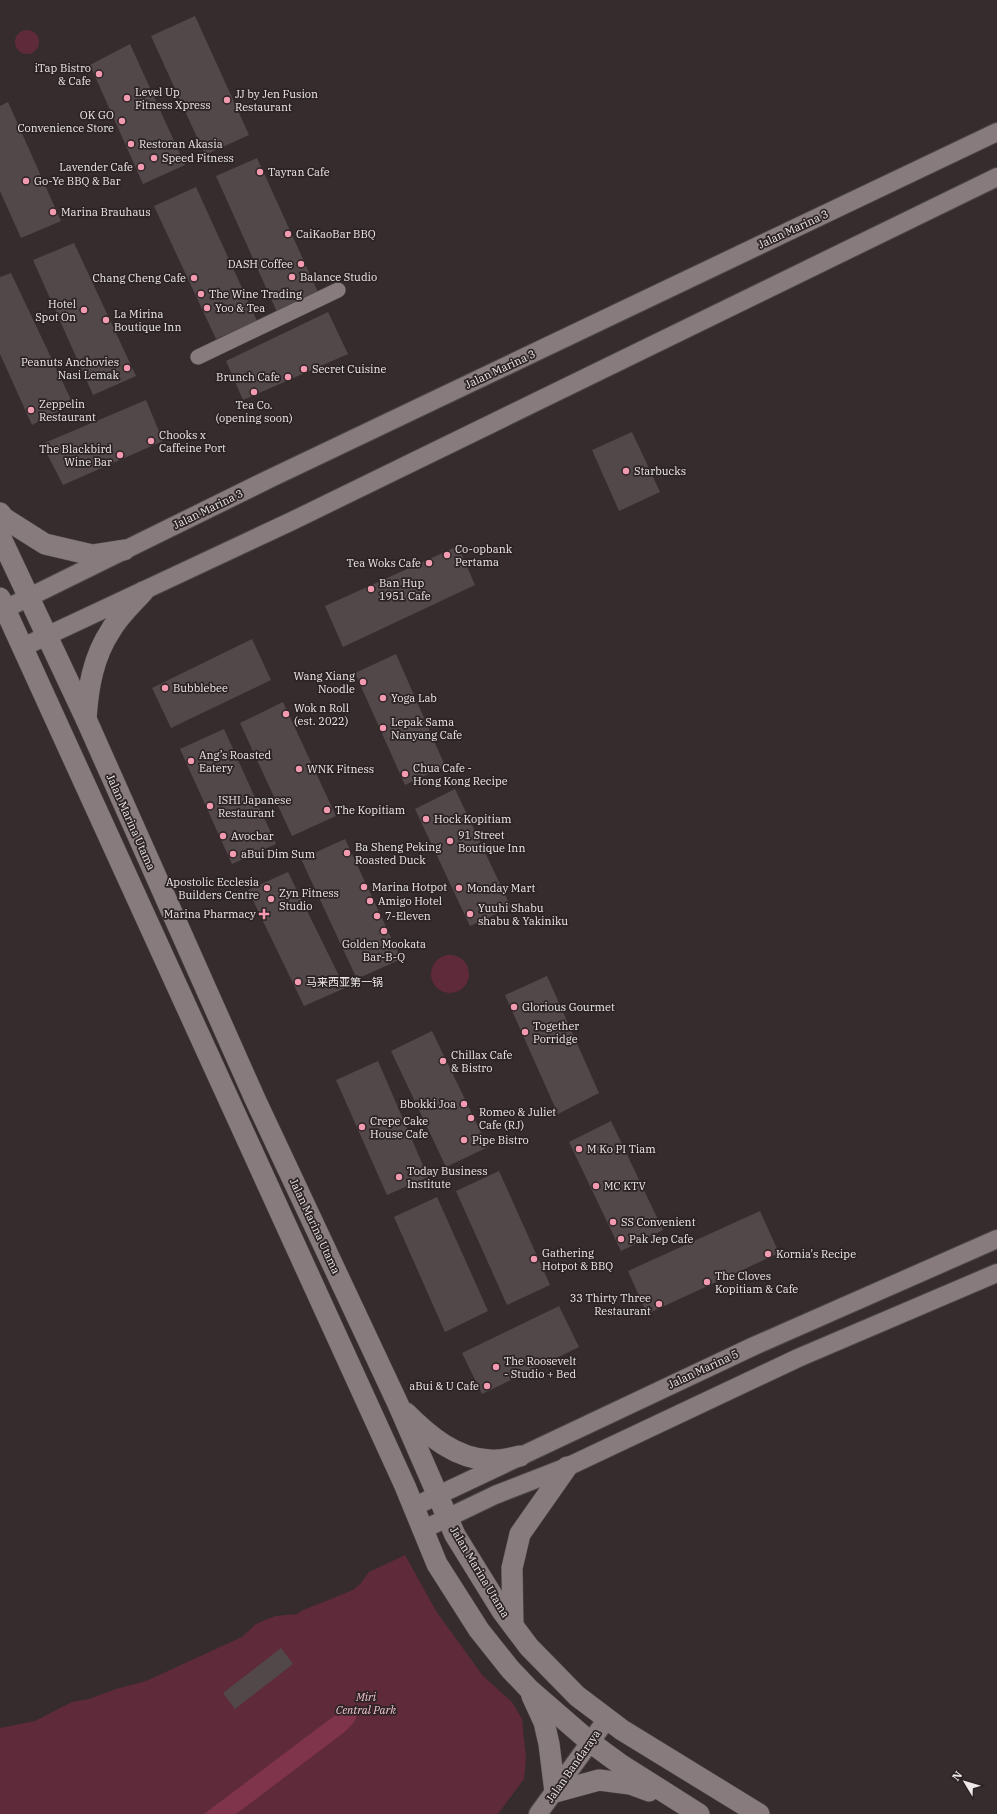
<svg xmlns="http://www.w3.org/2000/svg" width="997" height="1814" viewBox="0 0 997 1814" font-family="'IBM Plex Serif','Noto Sans SC',serif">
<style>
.green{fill:#5f2a39}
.water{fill:#7f344b}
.building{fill:#52484a}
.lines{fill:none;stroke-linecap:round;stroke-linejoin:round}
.minor-casing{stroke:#4f4849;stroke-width:16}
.tertiary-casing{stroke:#4f4849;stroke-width:20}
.secondary-casing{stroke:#4f4849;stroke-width:22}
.minor{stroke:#877b7e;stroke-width:15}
.tertiary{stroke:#877b7e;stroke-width:18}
.secondary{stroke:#877b7e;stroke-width:21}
.poi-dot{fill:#f29ab0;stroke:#2c2325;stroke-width:1.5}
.labels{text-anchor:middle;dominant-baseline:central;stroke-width:3.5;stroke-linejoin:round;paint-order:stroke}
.poi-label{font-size:11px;fill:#eee8e9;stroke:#2c2325;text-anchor:start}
.street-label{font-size:11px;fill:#eee8e9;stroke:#2c2325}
.park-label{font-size:11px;font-style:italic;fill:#f2c4ce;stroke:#2c2325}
</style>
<rect width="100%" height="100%" fill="#362c2e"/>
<!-- green -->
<g class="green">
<circle cx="27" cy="42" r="12"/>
<circle cx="450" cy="974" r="19"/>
<path d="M405,1555L436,1611L483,1676L512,1702L522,1719L526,1759L524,1779L498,1814H0V1728L35,1721L72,1702L89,1699L116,1689L146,1681L242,1637L256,1624L275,1616L298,1614L301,1611L353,1590L361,1583L369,1572Z"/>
</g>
<!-- water -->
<path class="water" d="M353,1708L357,1711C358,1721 349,1728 342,1734L236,1814H204L330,1719L340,1713Z"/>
<!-- building -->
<g class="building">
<path d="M195,16L249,135L205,155L151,36Z"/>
<path d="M130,44L185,165L143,184L90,65Z"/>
<path d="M8,102L61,221L21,238L0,191V106Z"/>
<path d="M257,158L318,292L277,312L216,176Z"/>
<path d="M196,187L257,321L216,339L154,206Z"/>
<path d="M74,243L136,376L93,395L33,260Z"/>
<path d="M11,273L73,404L32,425L0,354V277Z"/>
<path d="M328,312L348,354L243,400L226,361Z"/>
<path d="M146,400L163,441L63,485L42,444Z"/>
<path d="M632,432L660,492L619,511L592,450Z"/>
<path d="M458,546L475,585L343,647L325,606Z"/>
<path d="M252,639L271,680L171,728L152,688Z"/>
<path d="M396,654L445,766L405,785L355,673Z"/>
<path d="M283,702L336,816L292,836L240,723Z"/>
<path d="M224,729L276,844L232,864L180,749Z"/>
<path d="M455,789L511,907L470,926L415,809Z"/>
<path d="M345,839L401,959L357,979L301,859Z"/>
<path d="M288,872L345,988L304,1006L248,890Z"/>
<path d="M547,976L599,1093L558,1114L505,995Z"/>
<path d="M432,1031L488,1147L446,1167L391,1051Z"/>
<path d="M378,1061L428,1177L387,1195L336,1080Z"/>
<path d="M611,1121L663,1230L621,1251L569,1142Z"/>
<path d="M499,1171L550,1285L507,1305L456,1191Z"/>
<path d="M437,1197L488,1311L445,1332L394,1217Z"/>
<path d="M760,1211L779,1253L647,1314L628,1271Z"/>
<path d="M559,1306L579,1347L482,1394L462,1353Z"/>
<path d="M281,1648L293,1664L235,1709L223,1693Z"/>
</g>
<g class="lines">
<defs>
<path id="minor" d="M198,357L338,290"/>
<g id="tertiary">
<path d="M5,609L269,479L997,132"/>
<path d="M23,647L292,521L997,177"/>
<path d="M413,1507L754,1346L997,1239"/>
<path d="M422,1530L495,1495L567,1467L798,1358L997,1273"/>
<path d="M538,1814L607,1719"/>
</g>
<g id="secondary">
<path d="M0,513L4,518L45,544L92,555L124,550"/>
<path d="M0,536L86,719L255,1099L398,1404L455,1535L502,1611L529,1647L577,1696L622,1730L759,1814"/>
<path d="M0,598L405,1486L437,1564L479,1630L510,1669L530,1690L590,1742L620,1764L699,1814"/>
<path d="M86,719C88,688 93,657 111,630C119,616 132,604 143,592"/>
<path d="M406,1413C429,1436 456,1459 490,1460C500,1461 511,1458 520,1456"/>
<path d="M513,1625L512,1568L520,1534L567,1467"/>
<path d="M532,1696L544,1722L549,1744L555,1792L599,1780L630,1784L649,1791"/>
</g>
</defs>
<!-- minor casing -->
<use href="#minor" class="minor-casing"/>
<!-- tertiary casing -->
<use href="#tertiary" class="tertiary-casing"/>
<!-- secondary casing -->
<use href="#secondary" class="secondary-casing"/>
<!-- minor -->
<use href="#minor" class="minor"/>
<!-- tertiary -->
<use href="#tertiary" class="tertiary"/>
<!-- secondary -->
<use href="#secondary" class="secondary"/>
</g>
<!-- markers -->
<g class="poi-dot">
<circle cx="99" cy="74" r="4"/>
<circle cx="127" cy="98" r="4"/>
<circle cx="227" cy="100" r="4"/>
<circle cx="122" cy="121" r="4"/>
<circle cx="131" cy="144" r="4"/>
<circle cx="154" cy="158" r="4"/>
<circle cx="141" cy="167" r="4"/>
<circle cx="260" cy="172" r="4"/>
<circle cx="26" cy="181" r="4"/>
<circle cx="53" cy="212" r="4"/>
<circle cx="288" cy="234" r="4"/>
<circle cx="301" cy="264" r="4"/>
<circle cx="292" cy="277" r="4"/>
<circle cx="194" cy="278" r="4"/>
<circle cx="201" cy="294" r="4"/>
<circle cx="207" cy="308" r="4"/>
<circle cx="84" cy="310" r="4"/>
<circle cx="106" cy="320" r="4"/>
<circle cx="127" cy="368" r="4"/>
<circle cx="304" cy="369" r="4"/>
<circle cx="288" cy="377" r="4"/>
<circle cx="254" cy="392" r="4"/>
<circle cx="31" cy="410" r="4"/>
<circle cx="151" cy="441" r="4"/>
<circle cx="120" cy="455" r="4"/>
<circle cx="626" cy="471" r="4"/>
<circle cx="447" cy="555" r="4"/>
<circle cx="429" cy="563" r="4"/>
<circle cx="371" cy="589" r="4"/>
<circle cx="363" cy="682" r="4"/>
<circle cx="165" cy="688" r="4"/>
<circle cx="383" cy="698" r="4"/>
<circle cx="286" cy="714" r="4"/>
<circle cx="383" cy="728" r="4"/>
<circle cx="191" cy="761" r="4"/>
<circle cx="299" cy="769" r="4"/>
<circle cx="405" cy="774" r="4"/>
<circle cx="210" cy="806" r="4"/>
<circle cx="327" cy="810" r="4"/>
<circle cx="426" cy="819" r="4"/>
<circle cx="223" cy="836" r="4"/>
<circle cx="450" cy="841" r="4"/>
<circle cx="347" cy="853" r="4"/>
<circle cx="233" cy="854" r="4"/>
<circle cx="364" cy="887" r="4"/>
<circle cx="267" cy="888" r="4"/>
<circle cx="459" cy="888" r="4"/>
<circle cx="271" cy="899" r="4"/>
<circle cx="370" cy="901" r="4"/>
<path d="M262 908h4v4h4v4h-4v4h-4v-4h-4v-4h4z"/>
<circle cx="470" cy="914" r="4"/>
<circle cx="377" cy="916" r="4"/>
<circle cx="384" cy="931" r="4"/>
<circle cx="298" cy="982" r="4"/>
<circle cx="514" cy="1007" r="4"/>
<circle cx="525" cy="1032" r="4"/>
<circle cx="443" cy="1061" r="4"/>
<circle cx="464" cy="1104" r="4"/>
<circle cx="471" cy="1118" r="4"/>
<circle cx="362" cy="1127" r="4"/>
<circle cx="464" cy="1140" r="4"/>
<circle cx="579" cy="1149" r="4"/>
<circle cx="399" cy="1177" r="4"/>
<circle cx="596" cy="1186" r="4"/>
<circle cx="613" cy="1222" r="4"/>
<circle cx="621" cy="1239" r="4"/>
<circle cx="768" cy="1254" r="4"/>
<circle cx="534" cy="1259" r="4"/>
<circle cx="707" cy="1282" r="4"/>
<circle cx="659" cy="1304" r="4"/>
<circle cx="496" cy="1367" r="4"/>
<circle cx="487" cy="1386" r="4"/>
</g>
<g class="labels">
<!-- poi labels -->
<g class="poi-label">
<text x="91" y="68" text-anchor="end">iTap Bistro<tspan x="91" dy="13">&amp; Cafe</tspan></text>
<text x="135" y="92">Level Up<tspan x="135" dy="13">Fitness Xpress</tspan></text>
<text x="235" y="94">JJ by Jen Fusion<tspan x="235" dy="13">Restaurant</tspan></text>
<text x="114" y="115" text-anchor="end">OK GO<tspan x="114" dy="13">Convenience Store</tspan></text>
<text x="139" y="144">Restoran Akasia</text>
<text x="162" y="158">Speed Fitness</text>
<text x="133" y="167" text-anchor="end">Lavender Cafe</text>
<text x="268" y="172">Tayran Cafe</text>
<text x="34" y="181">Go-Ye BBQ &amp; Bar</text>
<text x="61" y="212">Marina Brauhaus</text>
<text x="296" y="234">CaiKaoBar BBQ</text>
<text x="293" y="264" text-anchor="end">DASH Coffee</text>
<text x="300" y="277">Balance Studio</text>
<text x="186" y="278" text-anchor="end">Chang Cheng Cafe</text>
<text x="209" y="294">The Wine Trading</text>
<text x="76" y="304" text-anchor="end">Hotel<tspan x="76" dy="13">Spot On</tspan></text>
<text x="215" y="308">Yoo &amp; Tea</text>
<text x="114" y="314">La Mirina<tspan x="114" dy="13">Boutique Inn</tspan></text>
<text x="119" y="362" text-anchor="end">Peanuts Anchovies<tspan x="119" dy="13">Nasi Lemak</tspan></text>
<text x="312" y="369">Secret Cuisine</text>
<text x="280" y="377" text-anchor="end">Brunch Cafe</text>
<text x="39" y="404">Zeppelin<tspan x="39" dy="13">Restaurant</tspan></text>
<text x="254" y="405" text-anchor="middle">Tea Co.<tspan x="254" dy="13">(opening soon)</tspan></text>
<text x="159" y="435">Chooks x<tspan x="159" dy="13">Caffeine Port</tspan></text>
<text x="112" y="449" text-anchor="end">The Blackbird<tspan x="112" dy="13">Wine Bar</tspan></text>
<text x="634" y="471">Starbucks</text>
<text x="455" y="549">Co-opbank<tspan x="455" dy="13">Pertama</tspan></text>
<text x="421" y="563" text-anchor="end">Tea Woks Cafe</text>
<text x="379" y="583">Ban Hup<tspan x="379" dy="13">1951 Cafe</tspan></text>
<text x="355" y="676" text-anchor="end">Wang Xiang<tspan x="355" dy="13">Noodle</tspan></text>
<text x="173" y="688">Bubblebee</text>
<text x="391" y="698">Yoga Lab</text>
<text x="294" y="708">Wok n Roll<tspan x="294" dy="13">(est. 2022)</tspan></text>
<text x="391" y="722">Lepak Sama<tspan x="391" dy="13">Nanyang Cafe</tspan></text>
<text x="199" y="755">Ang’s Roasted<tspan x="199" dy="13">Eatery</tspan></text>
<text x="413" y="768">Chua Cafe -<tspan x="413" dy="13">Hong Kong Recipe</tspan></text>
<text x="307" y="769">WNK Fitness</text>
<text x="218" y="800">ISHI Japanese<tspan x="218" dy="13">Restaurant</tspan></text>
<text x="335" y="810">The Kopitiam</text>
<text x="434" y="819">Hock Kopitiam</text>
<text x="458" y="835">91 Street<tspan x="458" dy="13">Boutique Inn</tspan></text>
<text x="231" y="836">Avocbar</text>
<text x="355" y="847">Ba Sheng Peking<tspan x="355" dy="13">Roasted Duck</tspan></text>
<text x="241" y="854">aBui Dim Sum</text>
<text x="259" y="882" text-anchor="end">Apostolic Ecclesia<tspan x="259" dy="13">Builders Centre</tspan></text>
<text x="372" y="887">Marina Hotpot</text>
<text x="467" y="888">Monday Mart</text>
<text x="279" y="893">Zyn Fitness<tspan x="279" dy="13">Studio</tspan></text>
<text x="378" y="901">Amigo Hotel</text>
<text x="478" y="908">Yuuhi Shabu<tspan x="478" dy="13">shabu &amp; Yakiniku</tspan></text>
<text x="256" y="914" text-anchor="end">Marina Pharmacy</text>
<text x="385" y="916">7-Eleven</text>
<text x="384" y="944" text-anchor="middle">Golden Mookata<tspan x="384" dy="13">Bar-B-Q</tspan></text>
<text x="306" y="982">马来西亚第一锅</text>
<text x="522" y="1007">Glorious Gourmet</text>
<text x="533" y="1026">Together<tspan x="533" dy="13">Porridge</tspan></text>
<text x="451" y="1055">Chillax Cafe<tspan x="451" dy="13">&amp; Bistro</tspan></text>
<text x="456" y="1104" text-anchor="end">Bbokki Joa</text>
<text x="479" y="1112">Romeo &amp; Juliet<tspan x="479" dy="13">Cafe (RJ)</tspan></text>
<text x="370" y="1121">Crepe Cake<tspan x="370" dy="13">House Cafe</tspan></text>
<text x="472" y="1140">Pipe Bistro</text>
<text x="587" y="1149">M Ko PI Tiam</text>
<text x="407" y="1171">Today Business<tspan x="407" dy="13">Institute</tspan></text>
<text x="604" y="1186">MC KTV</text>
<text x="621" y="1222">SS Convenient</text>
<text x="629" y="1239">Pak Jep Cafe</text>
<text x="542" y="1253">Gathering<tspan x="542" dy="13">Hotpot &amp; BBQ</tspan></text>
<text x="776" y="1254">Kornia's Recipe</text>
<text x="715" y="1276">The Cloves<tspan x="715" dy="13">Kopitiam &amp; Cafe</tspan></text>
<text x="651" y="1298" text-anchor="end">33 Thirty Three<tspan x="651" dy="13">Restaurant</tspan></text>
<text x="504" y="1361">The Roosevelt<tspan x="504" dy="13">- Studio + Bed</tspan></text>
<text x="479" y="1386" text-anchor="end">aBui &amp; U Cafe</text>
</g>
<!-- street labels -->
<g class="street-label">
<text transform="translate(793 229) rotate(-25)">Jalan Marina 3</text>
<text transform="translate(500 369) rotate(-25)">Jalan Marina 3</text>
<text transform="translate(208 509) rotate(-26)">Jalan Marina 3</text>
<text transform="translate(131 822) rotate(66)">Jalan Marina Utama</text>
<text transform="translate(315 1226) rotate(65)">Jalan Marina Utama</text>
<text transform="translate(703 1369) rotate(-25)">Jalan Marina 5</text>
<text transform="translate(480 1572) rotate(59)">Jalan Marina Utama</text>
<text transform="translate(573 1766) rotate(-55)">Jalan Bandaraya</text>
</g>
<!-- park labels -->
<g class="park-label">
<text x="366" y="1697">Miri<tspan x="366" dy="13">Central Park</tspan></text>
</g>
</g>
<!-- north arrow -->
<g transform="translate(965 1782) rotate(308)" stroke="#2c2325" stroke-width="3" paint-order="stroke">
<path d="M0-3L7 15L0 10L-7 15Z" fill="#eee8e9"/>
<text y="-6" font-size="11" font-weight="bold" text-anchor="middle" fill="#eee8e9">N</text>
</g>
</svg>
